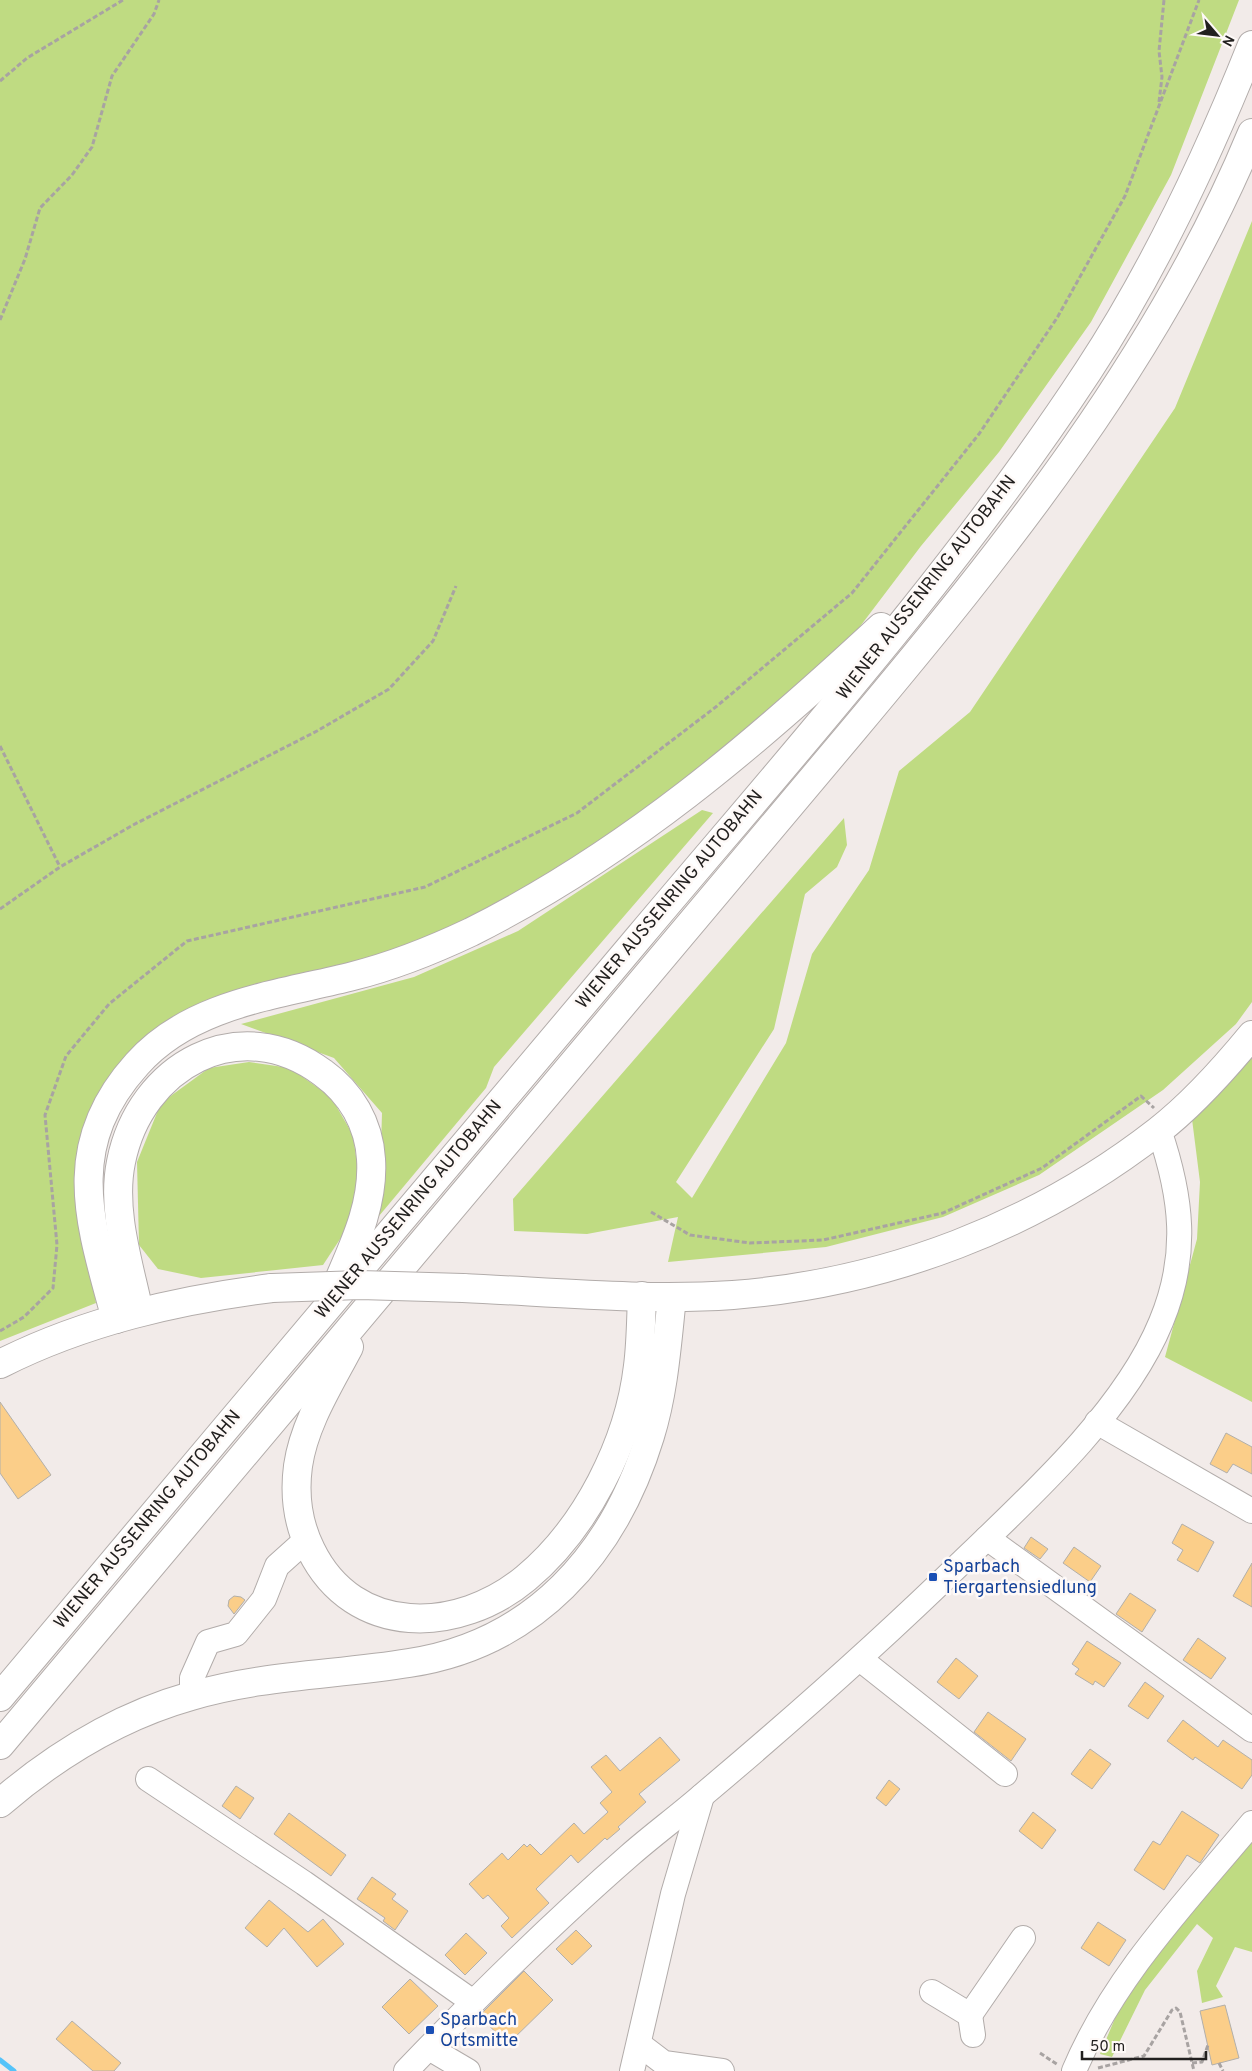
<svg xmlns="http://www.w3.org/2000/svg" width="1252" height="2071" viewBox="0 0 1252 2071" font-family="Overpass,sans-serif">
<style>
.green{fill:#bfdb82}
.lines{fill:none;stroke-linecap:round;stroke-linejoin:round}
.stream{stroke:#55c3f9;stroke-width:5}
.building{fill:#fbce89;stroke:#b2afaa}
.minor-casing{stroke:#b2acaa;stroke-width:26}
.major-casing{stroke:#b2acaa;stroke-width:30}
.highway-casing{stroke:#b2acaa;stroke-width:30}
.path{stroke:#a8a3a2;stroke-width:3;stroke-dasharray:5 2.5;stroke-linecap:butt}
.minor{stroke:#fff;stroke-width:24}
.major{stroke:#fff;stroke-width:28}
.highway{stroke:#fff;stroke-width:28}
.major-bridge-casing{stroke:#b2acaa;stroke-width:30;stroke-linecap:butt}
.major-bridge{stroke:#fff;stroke-width:28}
.transit-dot{fill:#1a4fb4;stroke:#fef9f7;stroke-width:2}
.labels{text-anchor:middle;dominant-baseline:central;stroke-width:5;stroke-linejoin:round;paint-order:stroke}
.street-label{font-size:18px;fill:#22201f;stroke:#fef9f7}
.transit-label{font-size:18px;fill:#164399;stroke:#fef9f7;text-anchor:start}
</style>
<rect width="100%" height="100%" fill="#f2ebe9"/>
<!-- green -->
<g class="green">
<path d="M0,0H1239L1171,175L1091,322L999,452L921,546L849,641L715,756L578,862L419,946L143,1045L76,1190L96,1303L0,1341Z"/>
<path d="M1252,221V1002L1236,1024L1163,1090L1039,1175L943,1217L826,1247L668,1262L678,1217L587,1234L514,1231L513,1199L844,818L847,845L837,867L805,894L774,1029L676,1182L692,1198L786,1043L812,954L869,870L899,771L970,712L1175,408Z"/>
<path d="M702,810L713,813L494,1067L486,1088L379,1216L382,1113L334,1058L241,1024L414,977L518,931Z"/>
<path d="M1252,1054V1402L1165,1357L1197,1239L1200,1182L1192,1119Z"/>
<path d="M249,1062L290,1068L331,1097L353,1135L359,1178L348,1227L323,1265L201,1278L158,1269L139,1245L137,1162L161,1103L209,1068Z"/>
<path d="M1252,1837V1952L1235,1947L1216,1986L1223,1997L1202,2003L1197,1971L1213,1938L1197,1924L1145,1990L1112,2057L1100,2054L1124,1997Z"/>
</g>
<g class="lines">
<!-- stream -->
<path class="stream" d="M0,2060L14,2071"/>
</g>
<!-- building -->
<g class="building">
<path d="M0,1402L51,1475L18,1499L0,1473Z"/>
<path d="M1226,1433L1252,1447V1474L1233,1464L1227,1473L1210,1464Z"/>
<path d="M1182,1524L1214,1542L1198,1572L1177,1560L1183,1550L1172,1543Z"/>
<path d="M1031,1537L1048,1549L1040,1559L1024,1548Z"/>
<path d="M1074,1547L1101,1566L1090,1582L1063,1563Z"/>
<path d="M1252,1563V1607L1233,1596Z"/>
<path d="M1130,1593L1156,1610L1142,1632L1116,1614Z"/>
<path d="M234,1596L241,1597L245,1600L234,1614L228,1606L229,1600Z"/>
<path d="M1198,1638L1226,1658L1211,1679L1183,1660Z"/>
<path d="M1087,1641L1121,1663L1104,1687L1095,1681L1093,1685L1075,1674L1079,1669L1072,1664Z"/>
<path d="M956,1658L978,1676L959,1699L937,1682Z"/>
<path d="M1145,1682L1164,1696L1148,1719L1128,1706Z"/>
<path d="M988,1712L1026,1739L1011,1761L974,1732Z"/>
<path d="M1183,1720L1218,1747L1223,1740L1252,1760V1775L1242,1789L1195,1757L1193,1760L1167,1741Z"/>
<path d="M660,1737L680,1760L639,1794L646,1802L618,1827L620,1829L607,1840L605,1838L578,1863L571,1855L536,1889L549,1903L512,1938L501,1926L509,1918L488,1895L483,1899L469,1884L502,1853L508,1860L524,1844L527,1847L530,1844L541,1855L574,1823L584,1834L608,1812L600,1803L612,1792L591,1767L606,1755L620,1771Z"/>
<path d="M1090,1749L1111,1764L1092,1789L1071,1774Z"/>
<path d="M889,1780L900,1789L886,1806L876,1798Z"/>
<path d="M236,1786L254,1798L240,1819L222,1806Z"/>
<path d="M1182,1811L1219,1835L1200,1863L1187,1855L1164,1890L1134,1870L1153,1841L1160,1845Z"/>
<path d="M1033,1812L1056,1830L1042,1849L1019,1831Z"/>
<path d="M289,1813L346,1855L331,1876L274,1834Z"/>
<path d="M372,1877L396,1894L392,1899L408,1911L395,1930L383,1921L385,1918L357,1899Z"/>
<path d="M269,1900L308,1932L323,1919L344,1944L317,1967L284,1928L267,1947L245,1928Z"/>
<path d="M1098,1922L1126,1940L1109,1966L1081,1948Z"/>
<path d="M576,1930L592,1946L572,1965L556,1949Z"/>
<path d="M466,1933L487,1953L465,1975L445,1955Z"/>
<path d="M524,1971L553,2000L508,2044L479,2016Z"/>
<path d="M410,1979L438,2006L409,2034L382,2007Z"/>
<path d="M1225,2005L1239,2058L1212,2065L1200,2011Z"/>
<path d="M72,2021L121,2063L114,2071H93L56,2039Z"/>
</g>
<g class="lines">
<defs>
<g id="minor">
<path d="M1097,1422L1252,1511"/>
<path d="M987,1538L1252,1730"/>
<path d="M860,1659L1005,1774"/>
<path d="M192,1695V1678L208,1642L236,1634L264,1599L277,1566L306,1540"/>
<path d="M148,1779L304,1883L473,2002"/>
<path d="M932,1992L970,2015L1023,1938"/>
<path d="M970,2015L973,2035"/>
<path d="M639,2044L664,2063L722,2071"/>
<path d="M429,2048L468,2071"/>
<path d="M406,2071C478,1996 552,1923 630,1855C654,1834 680,1815 704,1794C793,1719 880,1642 964,1560C1032,1495 1125,1410 1161,1322C1189,1255 1182,1197 1159,1130"/>
<path d="M632,2071L673,1894L702,1796"/>
<path d="M1074,2071C1114,1976 1187,1901 1252,1823"/>
</g>
<g id="major">
<path d="M463,1288C552,1292 644,1301 733,1295C887,1283 1036,1226 1158,1131C1193,1104 1224,1069 1252,1035"/>
<path d="M0,1364C85,1321 178,1300 272,1288"/>
</g>
<g id="highway">
<path d="M139,1312C129,1264 111,1210 121,1162C140,1066 239,1010 323,1073C351,1093 369,1124 371,1159C374,1203 355,1243 338,1282"/>
<path d="M116,1319C90,1223 62,1147 137,1064C191,1003 279,995 353,976C393,966 433,950 471,932C628,853 754,745 881,627"/>
<path d="M349,1347C329,1385 304,1424 298,1466C294,1496 298,1524 311,1550C354,1638 459,1634 526,1578C586,1528 629,1443 638,1366C641,1343 641,1319 642,1296"/>
<path d="M0,1697C213,1443 426,1190 640,936C794,753 956,572 1088,371C1155,269 1207,158 1252,45"/>
<path d="M0,1745L850,734C1005,549 1159,358 1252,133"/>
<path d="M0,1803C56,1755 120,1716 191,1696C262,1675 336,1675 409,1663C534,1644 614,1554 650,1436C664,1391 667,1343 672,1297"/>
</g>
</defs>
<!-- minor casing -->
<use href="#minor" class="minor-casing"/>
<!-- major casing -->
<use href="#major" class="major-casing"/>
<!-- highway casing -->
<use href="#highway" class="highway-casing"/>
<!-- path -->
<g class="path">
<path d="M0,81L27,58L123,0"/>
<path d="M1159,102L1162,77L1159,51L1164,0"/>
<path d="M0,320L25,259L40,208L72,175L92,147L112,76L154,14L159,0"/>
<path d="M0,746L60,867"/>
<path d="M0,909L60,867L133,825L317,731L389,689L433,641L456,586"/>
<path d="M651,1212L690,1235L750,1243L823,1240L943,1213L1042,1168L1141,1096L1154,1108"/>
<path d="M0,1331L24,1317L53,1288L57,1245L45,1115L66,1056L109,1004L187,941L425,887L577,813L717,706L852,593L979,434L1057,318L1125,196L1199,0"/>
<path d="M1040,2053L1058,2065"/>
<path d="M1192,2063L1202,2062L1208,2045"/>
<path d="M1219,2063L1223,2071"/>
<path d="M1098,2068L1144,2056L1172,2010L1176,2008L1180,2012L1194,2071"/>
</g>
<!-- minor -->
<use href="#minor" class="minor"/>
<!-- major -->
<use href="#major" class="major"/>
<!-- highway -->
<use href="#highway" class="highway"/>
<defs>
<path id="major-bridge" d="M272,1288L360,1285L463,1288"/>
</defs>
<!-- major-bridge casing -->
<use href="#major-bridge" class="major-bridge-casing"/>
<!-- major-bridge -->
<use href="#major-bridge" class="major-bridge"/>
</g>
<!-- markers -->
<g class="transit-dot">
<rect x="928" y="1572" width="10" height="10" rx="2.5"/>
<rect x="425" y="2025" width="10" height="10" rx="2.5"/>
</g>
<g class="labels">
<!-- street labels -->
<g class="street-label">
<text transform="translate(927 588) rotate(-52)">WIENER AUSSENRING AUTOBAHN</text>
<text transform="translate(670 900) rotate(-50)">WIENER AUSSENRING AUTOBAHN</text>
<text transform="translate(409 1210) rotate(-50)">WIENER AUSSENRING AUTOBAHN</text>
<text transform="translate(148 1520) rotate(-50)">WIENER AUSSENRING AUTOBAHN</text>
</g>
<!-- transit labels -->
<g class="transit-label">
<text x="943" y="1567">Sparbach<tspan x="943" dy="21">Tiergartensiedlung</tspan></text>
<text x="440" y="2020">Sparbach<tspan x="440" dy="21">Ortsmitte</tspan></text>
</g>
</g>
<!-- north arrow -->
<g transform="translate(1217 35) rotate(118)" stroke="#fef9f7" stroke-width="4" paint-order="stroke">
<path d="M0-4L9 19L0 12L-9 19Z" fill="#22201f"/>
<text y="-8" font-size="14" font-weight="bold" text-anchor="middle" fill="#22201f">N</text>
</g>
<!-- scale -->
<path d="M1082 2051v8h124v-8" fill="none" stroke="#22201f" stroke-width="2.5"/>
<text x="1090" y="2051" font-size="15" fill="#22201f" stroke="#fef9f7" stroke-width="4" paint-order="stroke">50 m</text>
</svg>
